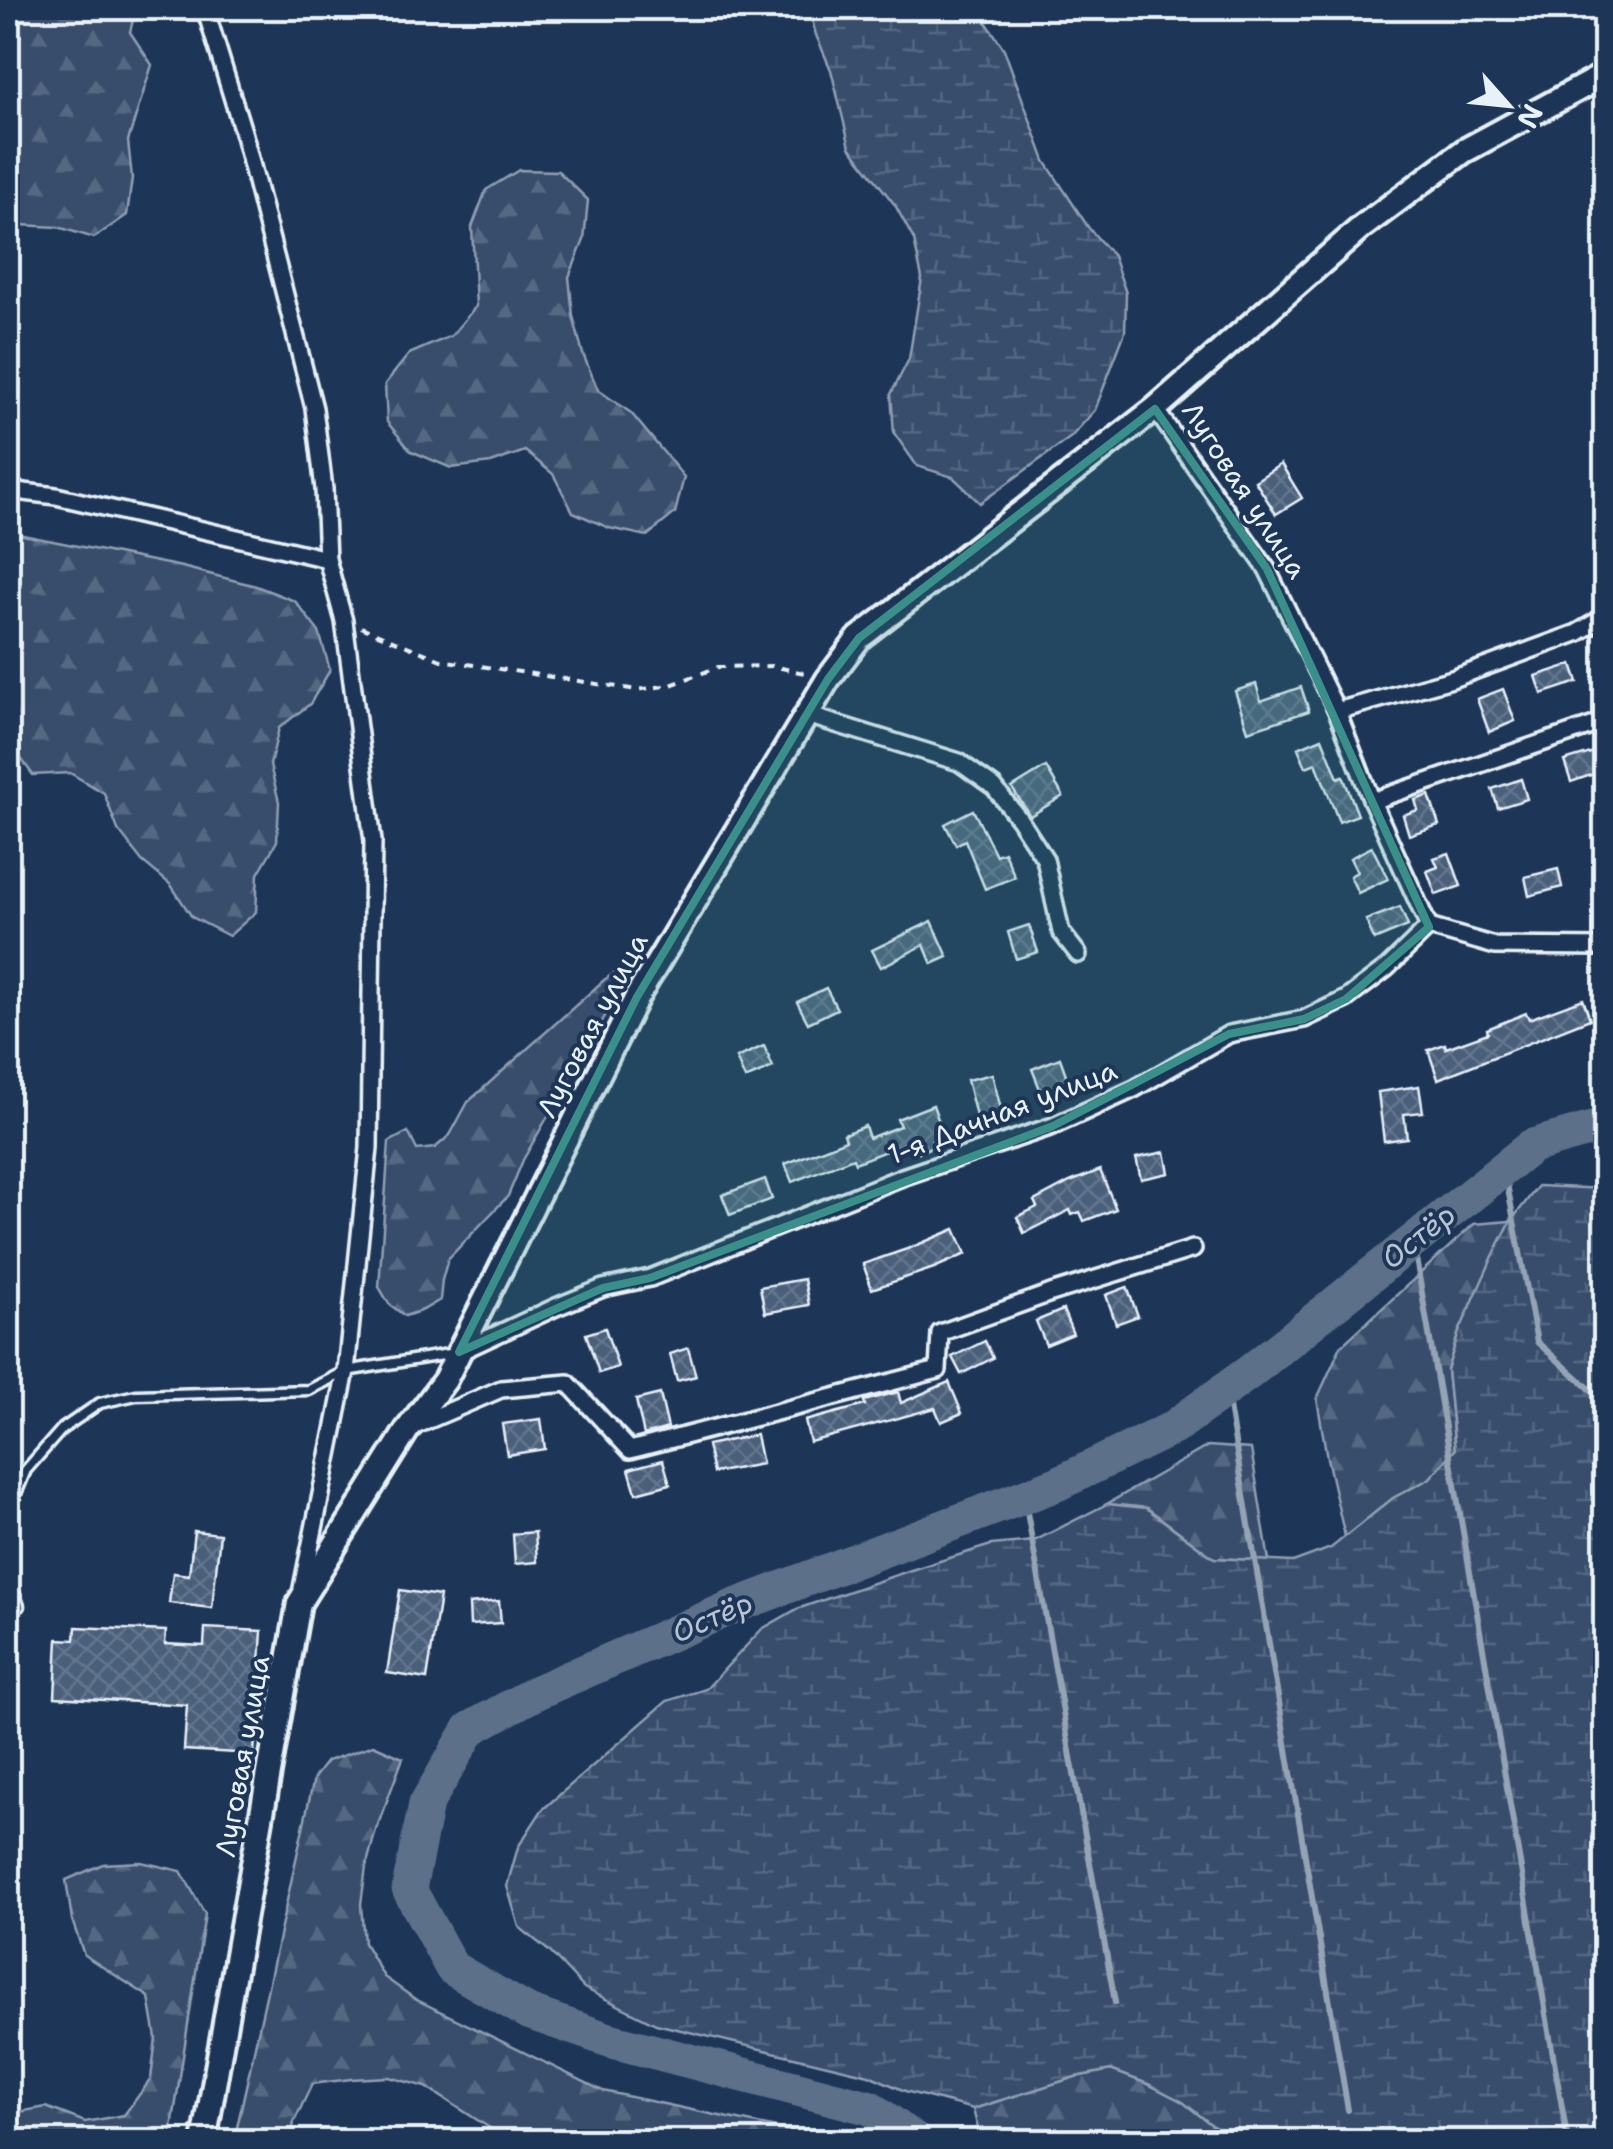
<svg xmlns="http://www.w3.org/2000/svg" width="1613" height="2149" viewBox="0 0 1613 2149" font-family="'Shantell Sans',sans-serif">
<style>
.forest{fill:url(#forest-firs);stroke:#909fb2;stroke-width:2.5}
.wetland{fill:url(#wetland-marsh);stroke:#909fb2;stroke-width:2.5}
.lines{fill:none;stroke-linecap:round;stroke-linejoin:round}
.stream{stroke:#95a4b5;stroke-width:6}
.river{stroke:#5d7089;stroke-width:35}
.building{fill:url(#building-cross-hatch);stroke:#e8f1f8;stroke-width:2.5}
.lane-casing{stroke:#e8f1f8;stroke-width:15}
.street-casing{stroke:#e8f1f8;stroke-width:22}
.secondary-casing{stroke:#e8f1f8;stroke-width:30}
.path{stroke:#e8f1f8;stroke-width:4;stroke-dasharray:8 8;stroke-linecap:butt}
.lane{stroke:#1d3557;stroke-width:8}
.street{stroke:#1d3557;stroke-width:15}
.secondary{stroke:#1d3557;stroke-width:22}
.marked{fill:#3a8f8a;fill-opacity:0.2;stroke:#3a8f8a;stroke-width:8;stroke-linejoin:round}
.labels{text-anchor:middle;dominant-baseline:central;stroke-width:8;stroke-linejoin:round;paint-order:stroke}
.street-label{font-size:28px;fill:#e8f1f8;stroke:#1d3557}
.water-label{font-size:30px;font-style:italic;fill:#b7c4d1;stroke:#1d3557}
</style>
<defs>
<pattern id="forest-firs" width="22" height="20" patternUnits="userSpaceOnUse" patternTransform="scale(2.5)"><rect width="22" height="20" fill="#374d6c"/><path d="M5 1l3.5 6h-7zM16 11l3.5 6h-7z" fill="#546782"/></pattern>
<pattern id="wetland-marsh" width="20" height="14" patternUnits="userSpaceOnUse" patternTransform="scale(2.5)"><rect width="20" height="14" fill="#374d6c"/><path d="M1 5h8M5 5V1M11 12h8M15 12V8" fill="none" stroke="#546782"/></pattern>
<pattern id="building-cross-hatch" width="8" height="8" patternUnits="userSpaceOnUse" patternTransform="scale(2.5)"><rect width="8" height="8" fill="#495e7a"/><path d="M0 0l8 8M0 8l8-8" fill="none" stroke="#63768e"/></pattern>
</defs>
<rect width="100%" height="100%" fill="#1d3557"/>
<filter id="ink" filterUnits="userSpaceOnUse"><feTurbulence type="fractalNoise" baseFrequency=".01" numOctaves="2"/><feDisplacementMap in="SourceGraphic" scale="20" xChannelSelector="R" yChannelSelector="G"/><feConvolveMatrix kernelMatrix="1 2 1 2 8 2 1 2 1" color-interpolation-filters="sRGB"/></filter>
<g filter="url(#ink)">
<!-- forest -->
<g class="forest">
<path d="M8,8H136L130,32L152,65L128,141L132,178L127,215L94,238L58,227L19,225L8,211V123L19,57L8,32Z"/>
<path d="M519,170L558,171L588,200L584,240L569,277L573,316L583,354L598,390L631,413L684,477L675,513L647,536L609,528L573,512L553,474L525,451L491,463L451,468L411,451L387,422L385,384L409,354L451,336L476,306L472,227L486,190Z"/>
<path d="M8,532L182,567L256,586L295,601L319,632L330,670L310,704L279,728L270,765L279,802L277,841L258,874L256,912L229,936L192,917L171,885L142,861L118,830L104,793L70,773L33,775L9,742L8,733Z"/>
<path d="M622,968L620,990L523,1160L508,1196L448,1259L442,1280L440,1300L423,1310L405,1316L389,1304L379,1287L389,1142L408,1132L417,1150L435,1148L450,1135L468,1102L604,980Z"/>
<path d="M1511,1221L1459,1332L1447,1370L1455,1451L1429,1479L1393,1498L1345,1537L1327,1458L1317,1399L1341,1346L1474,1224Z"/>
<path d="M1208,1446L1251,1449L1269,1561L1214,1558L1147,1508L1107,1504Z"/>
<path d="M373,1745L403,1758L376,1830L366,1867L361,1904L364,1943L384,1977L415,1999L603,2091L837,2141H510L426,2087L389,2077L351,2079L312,2084L294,2122L291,2141H234L314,1778L327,1761Z"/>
<path d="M141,1862L181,1871L205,1914L170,2141H8V2114L46,2107L85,2122L124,2115L151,2079L156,2038L149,1997L84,1955L72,1920L66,1880L103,1864Z"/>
<path d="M1111,2070L1148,2084L1183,2102L1232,2141H991L979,2133L973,2109L1075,2077Z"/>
</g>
<!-- wetland -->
<g class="wetland">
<path d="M809,8H977L1004,49L1045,161L1088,227L1113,256L1126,293L1125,332L1095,410L1071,437L980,503L953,477L917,466L894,433L891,394L909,359L922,278L914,240L895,205L850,147L831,70L816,35Z"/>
<path d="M1538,1186L1605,1189V2141H1232L1183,2102L1148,2084L1111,2070L1075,2077L973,2109L905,2091L869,2075L656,2024L584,1988L549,1951L519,1927L507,1886L518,1847L542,1810L667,1701L706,1689L762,1629L797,1609L911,1570L991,1545L1034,1541L1107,1504L1146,1508L1214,1558L1293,1562L1331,1548L1393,1498L1429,1479L1455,1450L1447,1370L1459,1332L1493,1256L1511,1221Z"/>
</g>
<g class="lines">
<!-- stream -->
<g class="stream">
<path d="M1504,1168L1537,1342L1606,1403"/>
<path d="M1413,1241L1568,2142"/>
<path d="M1226,1389L1348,2110"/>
<path d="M1024,1496L1115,2002"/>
</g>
<!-- river -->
<path class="river" d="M917,2142L871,2108L609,2040L528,2012L452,1968L409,1889L426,1804L470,1729L537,1692L735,1606L1057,1484L1173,1428L1251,1371L1532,1146L1606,1125"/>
</g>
<!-- building -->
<g class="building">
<path d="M1281,464L1302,498L1276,514L1255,481Z"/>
<path d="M1572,664L1578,682L1542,694L1536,676Z"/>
<path d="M1256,684L1261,701L1301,687L1309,711L1248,731L1235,691Z"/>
<path d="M1503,689L1515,721L1489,732L1477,699Z"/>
<path d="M1322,738L1338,778L1343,776L1358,815L1339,822L1316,763L1306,767L1298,748Z"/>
<path d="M1594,752L1600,772L1571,782L1564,761Z"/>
<path d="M1046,767L1063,796L1030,816L1012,788Z"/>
<path d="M1521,779L1527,799L1498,808L1492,789Z"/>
<path d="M1429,795L1439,825L1409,835L1403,815L1418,810L1415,800Z"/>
<path d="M973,810L996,855L1004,852L1015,877L985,889L965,840L956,845L945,824Z"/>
<path d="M1372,847L1388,879L1358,893L1350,876L1357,872L1350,858Z"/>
<path d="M1449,853L1461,886L1436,895L1427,871L1438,867L1434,858Z"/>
<path d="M1558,869L1562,887L1529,896L1525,877Z"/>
<path d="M1400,907L1408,926L1374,940L1366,920Z"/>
<path d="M932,921L948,957L932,964L924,945L881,967L872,950Z"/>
<path d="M1029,925L1038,952L1016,959L1008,932Z"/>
<path d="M826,988L837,1009L808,1023L797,1002Z"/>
<path d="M1583,999L1590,1019L1438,1079L1428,1050L1445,1044L1446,1048L1488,1033L1487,1029L1526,1013L1529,1019Z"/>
<path d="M764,1046L773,1067L745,1079L736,1058Z"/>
<path d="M1060,1058L1071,1089L1056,1095L1054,1089L1042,1094L1032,1069Z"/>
<path d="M992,1074L1002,1113L977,1120L967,1080Z"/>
<path d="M1419,1086L1423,1112L1404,1114L1407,1138L1384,1141L1378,1092Z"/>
<path d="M933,1105L944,1136L932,1141L934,1146L919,1152L917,1145L908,1148L906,1143L855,1163L853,1158L792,1182L785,1164L846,1140L844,1134L865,1126L869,1138L900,1126L897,1119Z"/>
<path d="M1165,1152L1169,1173L1141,1179L1136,1158Z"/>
<path d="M1100,1170L1116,1209L1084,1221L1080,1212L1072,1215L1070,1210L1024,1233L1017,1217L1037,1207L1034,1201L1070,1182Z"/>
<path d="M765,1179L772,1199L730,1215L722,1195Z"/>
<path d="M955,1229L966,1254L934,1268L872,1289L863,1264L910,1248Z"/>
<path d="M804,1279L809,1305L765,1313L760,1287Z"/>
<path d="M1127,1287L1138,1316L1116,1324L1106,1295Z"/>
<path d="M1063,1310L1073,1334L1046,1345L1036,1321Z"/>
<path d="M605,1328L618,1367L599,1373L586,1334Z"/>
<path d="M985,1341L993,1358L961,1374L952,1357Z"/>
<path d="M688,1348L696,1376L677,1381L670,1354Z"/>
<path d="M949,1382L962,1413L941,1422L935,1408L810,1442L805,1421L865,1405L864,1401L898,1392L901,1403Z"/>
<path d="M660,1394L668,1428L644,1435L636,1400Z"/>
<path d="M541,1419L545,1449L507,1455L502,1424Z"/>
<path d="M756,1435L762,1464L713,1473L707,1445Z"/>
<path d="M663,1460L670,1484L636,1493L629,1469Z"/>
<path d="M194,1531L220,1534L212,1608L169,1603L173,1573L189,1575Z"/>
<path d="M535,1532L537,1562L515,1564L513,1534Z"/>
<path d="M400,1590L440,1596L427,1679L387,1673Z"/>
<path d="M499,1601L501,1623L470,1625L469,1604Z"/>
<path d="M76,1627L166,1631L165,1644L204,1646L205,1628L262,1631L254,1754L184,1750L187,1705L55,1697L58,1639L75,1640Z"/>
</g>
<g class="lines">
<defs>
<g id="lane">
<path d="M8,1521V1513L26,1470L62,1429L100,1403L136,1395L309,1390L346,1371L455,1353"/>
<path d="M8,1575L19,1606"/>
</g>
<g id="street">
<path d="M205,8L244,135L314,408L324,489L327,559L344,621L373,841L369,1148L346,1371L302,1588"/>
<path d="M1155,409L1267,569L1337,711L1372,801L1429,927"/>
<path d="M8,490L56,496L327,559"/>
<path d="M1337,711L1452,679L1577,633L1606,616"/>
<path d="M807,715L959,762L994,787L1019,819L1045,859L1061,932L1078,954"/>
<path d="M1372,801L1606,721"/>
<path d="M1429,927L1495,946L1606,947"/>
<path d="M459,1352L556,1307L603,1288L650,1278L902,1177L1053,1126L1134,1089L1229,1034L1304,1019L1346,999L1387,968L1429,927"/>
<path d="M410,1428L501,1389L568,1383L630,1450L938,1370L940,1333L1051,1293L1193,1249"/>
</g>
<path id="secondary" d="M204,2142L299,1603L407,1430L445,1380L637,997L828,679L859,638L1155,409L1362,227L1464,151L1606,74"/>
</defs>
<!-- lane casing -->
<use href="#lane" class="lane-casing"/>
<!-- street casing -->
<use href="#street" class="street-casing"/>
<!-- secondary casing -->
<use href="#secondary" class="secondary-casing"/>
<!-- path -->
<path class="path" d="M361,627L441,660L637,690L671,685L718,667L772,666L809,674"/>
<!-- lane -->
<use href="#lane" class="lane"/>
<!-- street -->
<use href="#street" class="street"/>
<!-- secondary -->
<use href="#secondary" class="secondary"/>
</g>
</g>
<!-- marked area -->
<path class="marked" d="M1155,409L1267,569L1429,927L1346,999L1304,1019L1229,1034L1053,1126L650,1278L603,1288L459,1352L637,997L828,679L859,638Z"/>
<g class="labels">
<!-- street labels -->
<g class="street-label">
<text transform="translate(1245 490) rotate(57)">Луговая улица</text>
<text transform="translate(592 1025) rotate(-62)">Луговая улица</text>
<text transform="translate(1002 1112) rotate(-21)">1-я Дачная улица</text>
<text transform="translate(242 1756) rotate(-80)">Луговая улица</text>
</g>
<!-- water labels -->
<g class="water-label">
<text transform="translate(1418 1236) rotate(-38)">Остёр</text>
<text transform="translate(712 1617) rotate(-23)">Остёр</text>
</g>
</g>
<!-- margin -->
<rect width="1613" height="2149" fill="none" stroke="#1d3557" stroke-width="40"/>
<rect x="20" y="20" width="1573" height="2109" fill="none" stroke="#e8f1f8" stroke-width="4" filter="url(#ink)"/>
<!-- north arrow -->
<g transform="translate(1508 105) rotate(117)" stroke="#1d3557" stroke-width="8" paint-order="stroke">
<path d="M0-8L18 38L0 25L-18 38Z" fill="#e8f1f8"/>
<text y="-15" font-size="28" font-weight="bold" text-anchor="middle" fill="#e8f1f8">N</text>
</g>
</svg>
